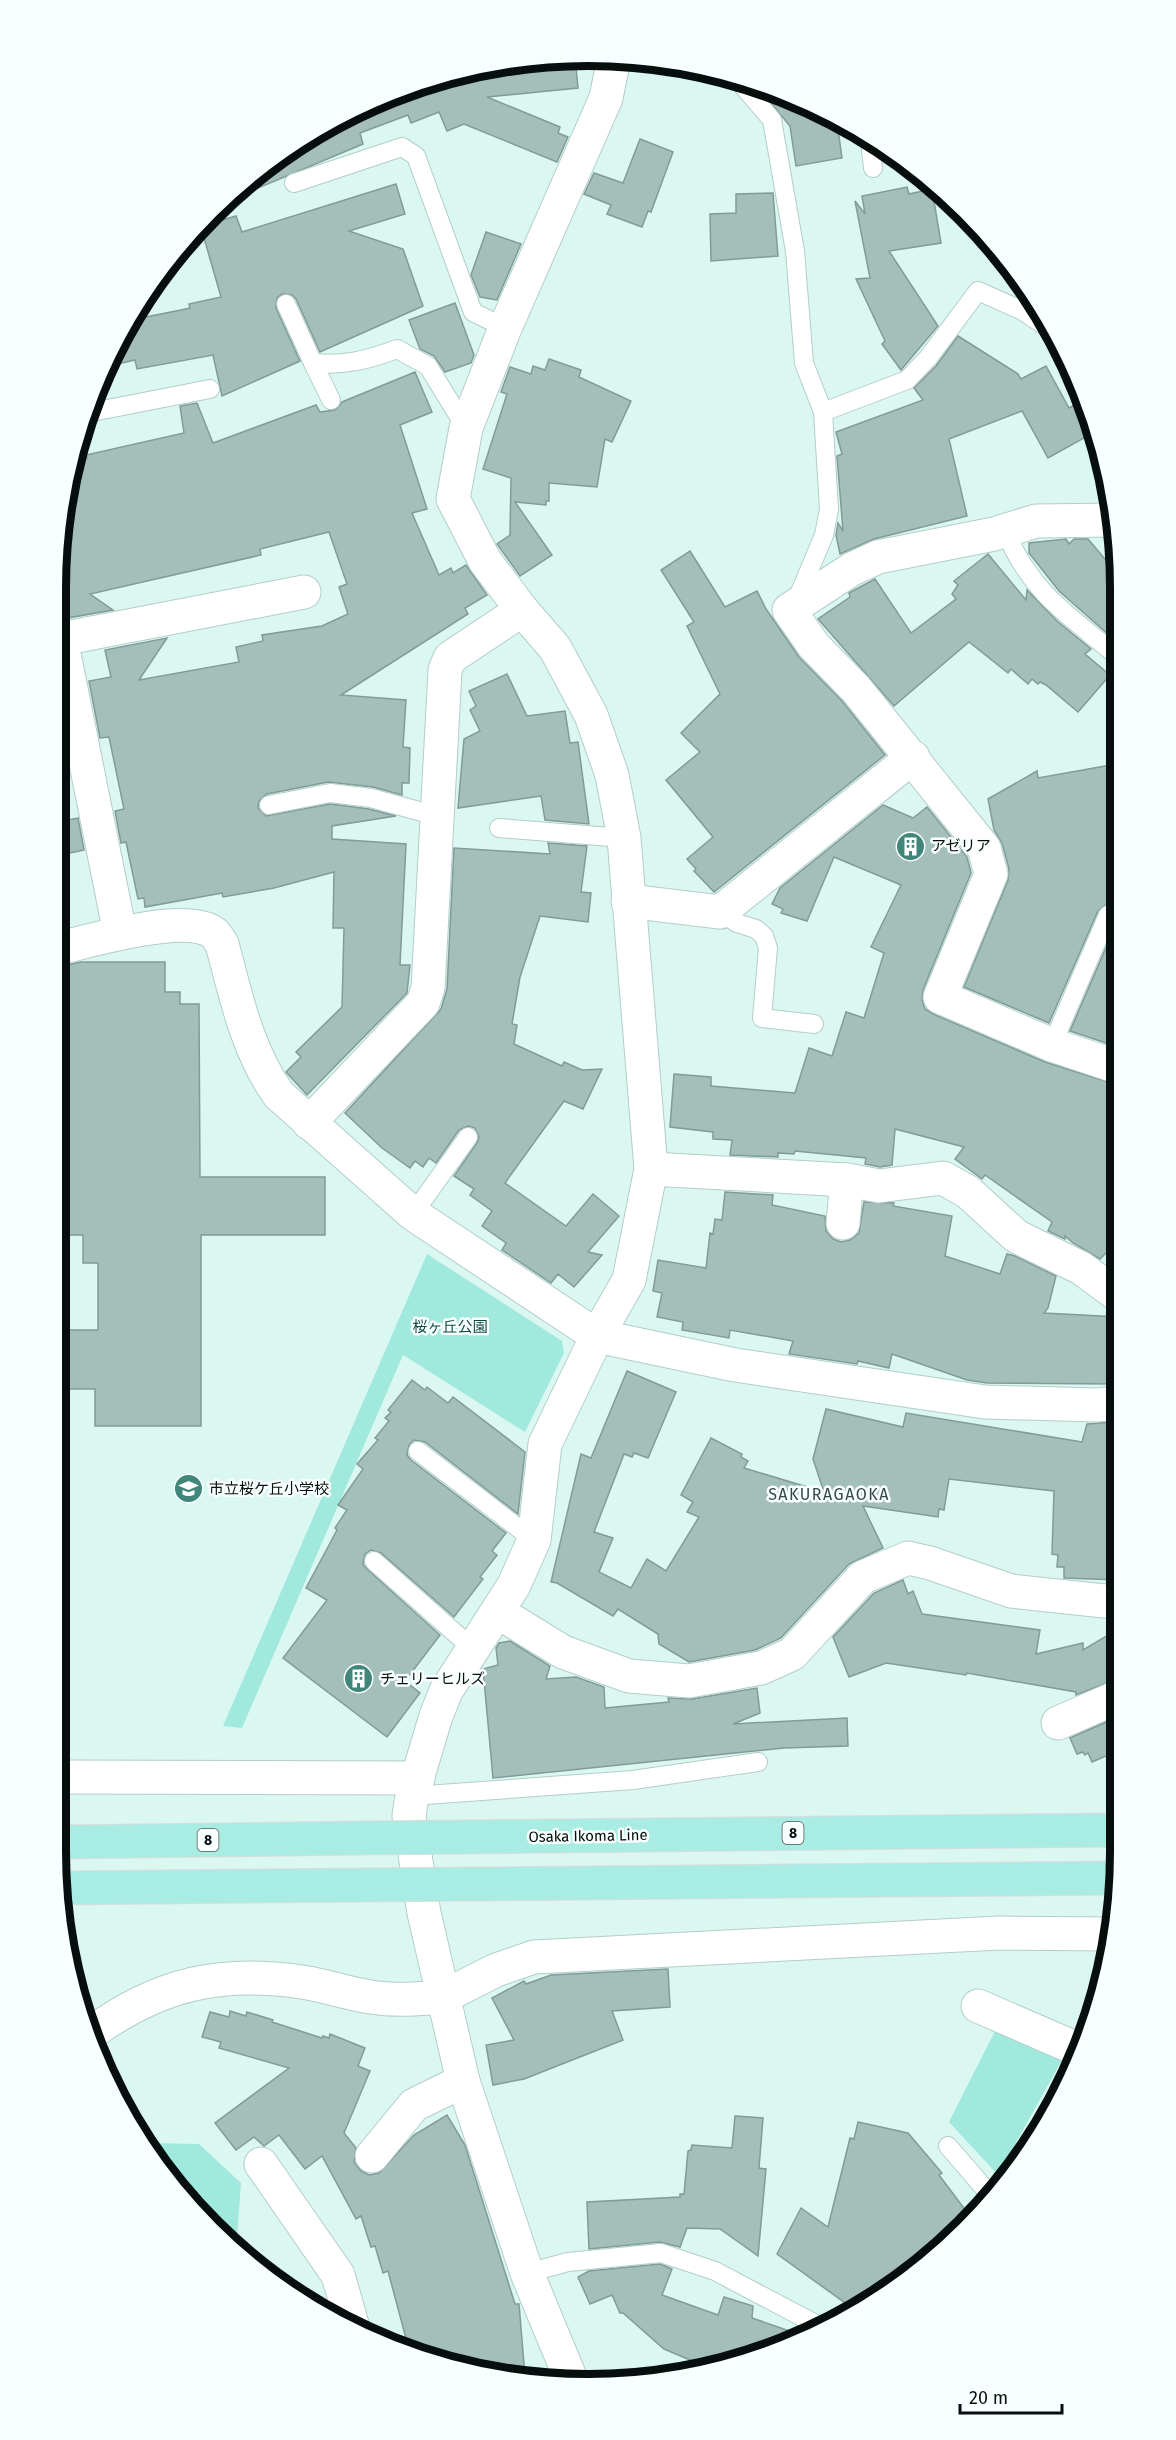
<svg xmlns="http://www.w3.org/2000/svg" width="1176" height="2440" viewBox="0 0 1176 2440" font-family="'Fira Sans','Noto Sans JP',sans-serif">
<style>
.green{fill:#a1e9dd}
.building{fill:#a4bfba;stroke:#819b97;stroke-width:1.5}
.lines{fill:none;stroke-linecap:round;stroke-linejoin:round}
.lane-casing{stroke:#b3cec9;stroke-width:20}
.street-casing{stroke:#b3cec9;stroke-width:35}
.secondary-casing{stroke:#b3cec9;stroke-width:35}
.primary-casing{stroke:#dcdddd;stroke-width:35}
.lane{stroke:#fff;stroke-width:18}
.street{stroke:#fff;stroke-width:33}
.secondary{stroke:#fff;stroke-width:33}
.primary{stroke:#a9ece3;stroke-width:33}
.primary-bridge-casing{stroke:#dcdddd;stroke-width:35;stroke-linecap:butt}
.primary-bridge{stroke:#a9ece3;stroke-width:33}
.labels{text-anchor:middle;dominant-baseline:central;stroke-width:5;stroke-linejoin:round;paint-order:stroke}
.shield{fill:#f9fffe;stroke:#4f5755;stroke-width:1.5}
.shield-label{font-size:14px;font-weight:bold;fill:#060f0d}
.poi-label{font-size:15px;fill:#060f0d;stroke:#f9fffe;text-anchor:start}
.park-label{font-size:15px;fill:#0f4b44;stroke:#f9fffe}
.street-label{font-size:15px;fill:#060f0d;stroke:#f9fffe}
.neighbourhood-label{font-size:16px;letter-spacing:1.5px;fill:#334b47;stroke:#f9fffe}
.rim{fill:none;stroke:#060f0d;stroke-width:8}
</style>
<rect width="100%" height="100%" fill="#dbf7f2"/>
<!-- green -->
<g class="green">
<path d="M427,1254L562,1341L564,1353L525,1432L403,1355L242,1728L223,1726Z"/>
<path d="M995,2031L1063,2058L998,2175L949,2122Z"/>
<path d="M148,2143L199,2144L241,2183L236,2251L166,2176Z"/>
</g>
<!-- building -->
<g class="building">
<path d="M575,57L578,88L487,97L560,127L558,133L568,137L557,162L464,124L447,131L439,112L411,123L408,115L360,133L363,144L244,194L240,188L292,145L385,96L484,66Z"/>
<path d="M757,86L792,96L837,122L842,158L796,166L790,126Z"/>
<path d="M640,139L673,152L651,212L648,211L642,227L607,214L611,205L584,194L594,173L623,183Z"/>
<path d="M396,184L405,214L349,231L403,249L423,306L320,352L296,299L292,295L282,294L277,298L276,308L300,361L222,396L213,355L137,369L135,360L105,367L131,320L181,310L190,308L189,304L221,297L202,231L206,229L205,225L236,216L242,232Z"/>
<path d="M907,187L909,194L932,189L941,243L889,251L938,326L901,370L882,344L885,341L856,279L870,278L855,201L865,214L862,196Z"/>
<path d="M773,193L778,256L711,261L710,214L736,213V194Z"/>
<path d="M486,232L521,244L497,300L480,297L471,275Z"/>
<path d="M455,303L474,355L471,363L445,372L434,356L420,349L409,320Z"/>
<path d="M958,336L1018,374L1021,379L1046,366L1069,408L1084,400L1093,433L1048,458L1022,411L949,439L967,516L874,539L840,554L836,535L838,523L843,531L837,456L842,454L836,432L923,400L914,388L936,366Z"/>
<path d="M549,359L581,370L579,377L631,401L612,442L605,439L597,487L549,483V501H546V505L515,502L552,555L520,576L497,544L510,535L511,478L483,469L507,394L501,392L510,367L531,374L533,366L545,370Z"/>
<path d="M415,372L432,412L400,425L427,509L412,513L439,575L451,568L453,573L466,565L487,595L465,608L468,614L341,695L406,700L403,747L410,748L409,783H402V795L373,787L328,782L267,794L259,801L258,808L266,816L330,804L369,809L396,816L332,826V839L406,844L400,965H410L407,993L307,1095L286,1072L301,1057L296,1052L342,1007L344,928H333L334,872L274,888L223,897L222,893L145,907L144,898L138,899L126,842L121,843L115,811L124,809L109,737L100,738L89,681L111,677L105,650L167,638L139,680L239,662L236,647L263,641L262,635L322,626L348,614L339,587L347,584L329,532L260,549L261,555L90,594L113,610L56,620V588L66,484L73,461L87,458L86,455L184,433L180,406L197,403L213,443L316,405L320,412L335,410L342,402Z"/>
<path d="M1066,539L1069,544L1074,539H1088L1116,572V630L1109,635L1059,591L1029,553V543Z"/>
<path d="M690,551L725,607L757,591L766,609L799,657L842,701L885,755L714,892L694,871L696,869L687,859L713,837L666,780L700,752L681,733L720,694L687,626L694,622L661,570Z"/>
<path d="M988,554L1026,600L1027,590L1057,621L1091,649L1085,654L1110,675L1078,712L1046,685L1040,682L1038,684L1032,679L1028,684L1011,669L1008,673L969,642L894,706L818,619L850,597L849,593L875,579L911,633L956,599L952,594L958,585L954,581Z"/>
<path d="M507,674L527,716L565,711L570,743L578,742L589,824L545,820L541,796L458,808L464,739L480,731L470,710L476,706L469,691Z"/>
<path d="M1117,764V909L1107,904L1098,911L1049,1023L964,987L1008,880L1009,869L1002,843L994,830L988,799L1037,771L1038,778Z"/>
<path d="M883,805L913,818L927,807L967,857L971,873L923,990L922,1000L925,1009L933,1014L1045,1062L1118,1085V1241L1100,1259L1073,1243L1065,1236V1239L1048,1231L1052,1222L985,1175L982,1179L955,1159L964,1147L895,1129L892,1165L880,1167L865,1164L866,1158L795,1151L794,1154L778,1153V1157L730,1155L732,1140L713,1139V1132L670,1127L674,1074L711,1077V1086L795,1093L809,1048L832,1056L846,1012L864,1018L884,953L871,947L901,885L834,857L807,921L781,913L783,909L772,904L780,888Z"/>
<path d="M78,818L84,850L56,856V822Z"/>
<path d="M548,843L587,846L581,892L591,893L588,922L540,916L520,977L512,1024L517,1025L514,1044L562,1066L564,1062L582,1070L602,1069L583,1109L564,1101L505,1183L566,1226L593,1194L619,1216L588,1252L602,1255L574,1287L558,1274L551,1283L502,1250L506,1243L482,1226L492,1211L470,1195L474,1189L454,1176L477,1143L479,1137L475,1128L468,1126L459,1130L436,1163L429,1158L423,1167L415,1161L410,1168L382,1148L345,1113L441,1009L447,989L454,848L550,854Z"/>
<path d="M1117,922V950L1118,1047L1070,1031Z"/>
<path d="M81,962H165V992H180V1004H199L200,1177H325V1235H201V1426H95V1389H56V1330H98V1263H83V1235H56V967Z"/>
<path d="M725,1192L773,1195L772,1205L825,1216L826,1231L833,1239L841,1242L850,1240L859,1233L864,1202L894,1203L893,1206L952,1216L945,1256L1000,1274L1007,1254L1015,1256L1056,1276L1048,1308L1044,1313L1119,1317L1116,1384L987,1383L967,1380L892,1354L889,1368L858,1361L857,1364L789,1354L793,1341L730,1330L729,1338L682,1330L683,1322L657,1317L662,1293L653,1291L658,1260L706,1268L710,1233L713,1234L715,1219L722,1220Z"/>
<path d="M627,1371L676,1392L648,1458L634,1453L632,1457L624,1454L594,1532L613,1538L599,1572L631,1588L647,1559L666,1571L699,1517L687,1512L693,1502L681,1495L711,1438L742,1454L741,1457L748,1461L744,1468L824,1492L813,1459L826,1409L903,1427L906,1413L1082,1442L1087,1424L1116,1422V1441H1119L1120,1580L1064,1578V1567H1057L1058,1555L1052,1554L1054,1491L949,1479L944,1510L939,1509L938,1517L863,1506L883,1548L849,1564L781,1638L755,1650L689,1662L659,1644L658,1634L618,1609L613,1616L557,1583L551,1582L581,1454L591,1458Z"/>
<path d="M412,1380L425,1390L427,1387L448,1403L453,1397L525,1452L518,1514L425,1442L414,1440L409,1445L407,1455L411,1460L506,1533L492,1551L497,1555L480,1577L483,1579L454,1617L381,1553L371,1550L365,1554L363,1564L367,1569L440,1635L405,1681L420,1693L387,1737L283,1658L327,1600L306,1588L337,1530L335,1528L347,1510L338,1505L363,1469L357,1464L378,1440L375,1438L389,1421L385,1418L391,1412L388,1410Z"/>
<path d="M903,1580L908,1594L913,1591L922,1614L1040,1630L1036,1654L1083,1643V1650L1120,1628V1678L1076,1695V1692L967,1673L966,1675L886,1663L849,1677L833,1637L874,1593Z"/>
<path d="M510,1641L550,1666L546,1679L576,1677L604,1687L605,1708L669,1702L668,1698L692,1699L757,1688L760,1713L733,1724L847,1718L848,1746L784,1748L493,1778L483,1669L498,1665L496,1648L499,1643Z"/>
<path d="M1120,1716V1750L1092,1762L1088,1753L1085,1755L1083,1752L1077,1754L1070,1738Z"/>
<path d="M668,1969L670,2007L612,2011L623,2040L524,2079L493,2085L486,2045L514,2040L492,1998L524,1981L526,1984L551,1975Z"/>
<path d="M230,2011L246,2016L247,2012L273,2020L272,2022L322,2038L323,2036L329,2038L330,2034L365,2048L358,2066L370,2071L344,2133L356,2148L354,2162L361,2171L369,2175L379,2173L414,2135L447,2115L465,2145L515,2304H519L525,2376L484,2374L408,2346L388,2271L383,2273L375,2246L371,2247L361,2216L356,2219L322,2156L305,2169L279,2135L264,2146L254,2137L236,2150L215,2123L289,2068L219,2048L221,2042L202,2037L210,2012L229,2017Z"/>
<path d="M735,2116L763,2118L759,2168L766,2169L758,2256L720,2229L687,2228L680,2247L660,2242L589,2249L587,2202L680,2197V2194H684L688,2151L691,2150L692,2145L732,2148Z"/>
<path d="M858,2122L908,2133L942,2173L939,2175L972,2219L912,2275L855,2310L777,2254L801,2208L828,2227L850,2138L854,2139Z"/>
<path d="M660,2264L672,2269L662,2295L718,2315L724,2297L753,2306L752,2318L804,2336L704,2366L664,2349L623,2313H620L612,2295L590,2304L578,2277L589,2271Z"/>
</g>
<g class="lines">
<defs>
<g id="lane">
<path d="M737,79L772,120L795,251L804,363L823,412L829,509L824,535L795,604"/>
<path d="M870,141L873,168"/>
<path d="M294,183L402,147L416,156L473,312L505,328"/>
<path d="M286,304L313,363C344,366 368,360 397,349L428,366L466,428"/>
<path d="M313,363L331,400"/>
<path d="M823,412L907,380L928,358L978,291L1023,311L1048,328"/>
<path d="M87,413L210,389"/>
<path d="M1005,530C1028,589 1067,615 1114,653"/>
<path d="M269,805L330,793L371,798L437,816"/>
<path d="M499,828L624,838"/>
<path d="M720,912L737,923L756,929L764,936L768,948L762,1018L814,1024"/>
<path d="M1052,1045L1108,915"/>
<path d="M413,1214L468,1137"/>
<path d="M418,1451L534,1540"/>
<path d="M374,1561L472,1648"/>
<path d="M412,1796L633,1780L758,1762"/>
<path d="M948,2146L992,2197"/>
<path d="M527,2273L568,2262L661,2253L715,2271L825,2329"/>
</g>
<g id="street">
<path d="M1116,520L1036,521L994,534L878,557L852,569L789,610L814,646L856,689L984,848L991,874L940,997L1052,1045L1118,1067"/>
<path d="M628,901L720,912L913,757"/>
<path d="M120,933L61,639L304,592"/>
<path d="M56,949C89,941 185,912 214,933C217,936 220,941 222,944C236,996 247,1051 279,1095L413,1214L597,1336L735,1365L985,1402L1096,1405L1119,1403"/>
<path d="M309,1123L423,1003L428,988L445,670L450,658L522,610"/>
<path d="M651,1169L847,1180L879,1186L943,1178L968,1192L1016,1236L1081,1268L1119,1296"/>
<path d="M843,1223L847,1180"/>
<path d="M498,1612L563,1652L629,1676L689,1681L761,1668L792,1654L863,1577L908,1558L930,1563L1011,1591L1104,1601L1120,1599"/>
<path d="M1058,1723L1120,1696"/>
<path d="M56,1777L418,1778"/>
<path d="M443,1997L496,1970L534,1957L999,1933L1112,1934"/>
<path d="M978,2006L1082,2051"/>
<path d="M372,2156L414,2105L463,2081"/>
<path d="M261,2164L338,2275L352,2324"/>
<path d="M570,2377L527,2273L463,2081L424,1913L409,1816L412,1796L436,1716L446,1691L514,1585L534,1540L545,1444L597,1336L629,1280L651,1169L624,838L612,775L591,715L555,648L522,610L485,561L453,499L466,428L505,328L606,98L614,58"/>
</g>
<path id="secondary" d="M90,2034C159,1983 223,1969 308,1983C329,1987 350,1994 371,1997C395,2001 419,1999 443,1997"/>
<g id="primary">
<path d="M466,1837L1120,1830"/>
<path d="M56,1842L361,1838"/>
<path d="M475,1884L1118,1878"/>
<path d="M61,1888L364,1885"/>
</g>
</defs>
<!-- lane casing -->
<use href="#lane" class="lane-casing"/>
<!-- street casing -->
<use href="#street" class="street-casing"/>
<!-- secondary casing -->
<use href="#secondary" class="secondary-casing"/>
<!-- primary casing -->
<use href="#primary" class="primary-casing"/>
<!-- lane -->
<use href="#lane" class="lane"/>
<!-- street -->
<use href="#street" class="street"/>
<!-- secondary -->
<use href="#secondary" class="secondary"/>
<!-- primary -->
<use href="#primary" class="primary"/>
<defs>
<g id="primary-bridge">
<path d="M361,1838L466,1837"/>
<path d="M364,1885L475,1884"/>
</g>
</defs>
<!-- primary-bridge casing -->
<use href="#primary-bridge" class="primary-bridge-casing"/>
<!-- primary-bridge -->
<use href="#primary-bridge" class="primary-bridge"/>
</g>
<!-- icons -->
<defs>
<symbol id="building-disc" viewBox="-11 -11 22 22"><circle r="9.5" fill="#40867b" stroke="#f9fffe"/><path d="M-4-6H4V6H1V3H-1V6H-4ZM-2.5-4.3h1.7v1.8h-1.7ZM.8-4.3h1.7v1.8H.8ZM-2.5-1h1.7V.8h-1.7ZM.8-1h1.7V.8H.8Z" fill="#fff"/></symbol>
<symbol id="school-disc" viewBox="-11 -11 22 22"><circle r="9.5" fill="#40867b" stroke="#f9fffe"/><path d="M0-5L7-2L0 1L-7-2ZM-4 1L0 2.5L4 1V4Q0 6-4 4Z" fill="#fff"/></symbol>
</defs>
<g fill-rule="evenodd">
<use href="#building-disc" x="894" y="830" width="33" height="33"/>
<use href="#school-disc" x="172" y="1472" width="33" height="33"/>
<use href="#building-disc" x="342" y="1662" width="33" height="33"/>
</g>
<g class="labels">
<!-- shield labels -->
<g class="shield">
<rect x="782.5" y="1822" width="21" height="22" rx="4.5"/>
<rect x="197.5" y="1829" width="21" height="22" rx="4.5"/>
</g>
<g class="shield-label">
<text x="793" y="1833">8</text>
<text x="208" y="1840">8</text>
</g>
<!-- poi labels -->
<g class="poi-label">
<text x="931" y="846">アゼリア</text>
<text x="209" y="1489">市立桜ケ丘小学校</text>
<text x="380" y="1679">チェリーヒルズ</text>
</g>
<!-- park labels -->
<g class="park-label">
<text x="450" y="1327">桜ヶ丘公園</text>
</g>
<!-- street labels -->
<g class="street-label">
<text transform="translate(588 1836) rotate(-1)">Osaka Ikoma Line</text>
</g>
<!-- neighbourhood labels -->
<g class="neighbourhood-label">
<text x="829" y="1494">SAKURAGAOKA</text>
</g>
</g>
<!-- crop -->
<path d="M0 0H1176V2440H0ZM588 66H588A522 522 0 0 1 1110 588V1852A522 522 0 0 1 588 2374H588A522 522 0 0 1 66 1852V588A522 522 0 0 1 588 66Z" fill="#f9fffe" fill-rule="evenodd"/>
<path class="rim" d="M588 66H588A522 522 0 0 1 1110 588V1852A522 522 0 0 1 588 2374H588A522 522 0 0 1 66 1852V588A522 522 0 0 1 588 66Z"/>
<!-- scale -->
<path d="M960 2404v9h102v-9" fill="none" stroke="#060f0d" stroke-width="3"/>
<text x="969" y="2404" font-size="18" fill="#060f0d" stroke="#f9fffe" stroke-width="4.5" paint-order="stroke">20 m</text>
</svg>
